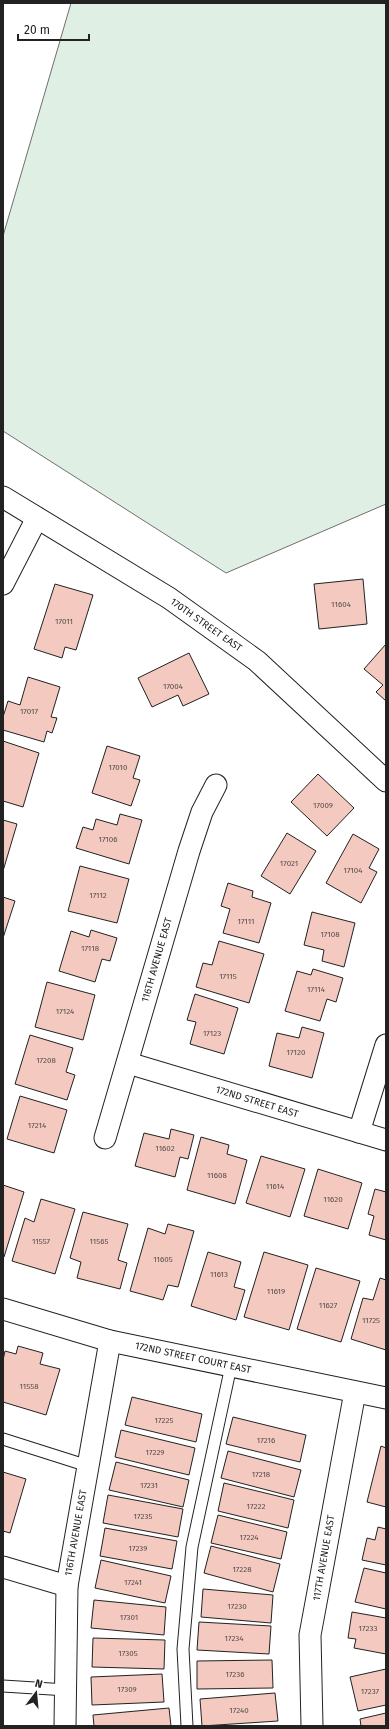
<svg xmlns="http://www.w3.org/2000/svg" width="389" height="1729" viewBox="0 0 389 1729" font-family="'Fira Sans',sans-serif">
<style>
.green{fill:#e0efe3;stroke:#6f6f6f}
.building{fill:#f3c9c0;stroke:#222}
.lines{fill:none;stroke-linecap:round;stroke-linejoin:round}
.lane-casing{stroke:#222;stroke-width:13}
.street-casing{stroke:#222;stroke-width:23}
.lane{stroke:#fff;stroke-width:11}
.street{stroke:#fff;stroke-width:21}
.labels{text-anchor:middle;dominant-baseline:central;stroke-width:3;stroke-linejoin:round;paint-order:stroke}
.number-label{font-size:8px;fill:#564c4a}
.street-label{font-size:10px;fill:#222;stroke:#fff}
</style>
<rect width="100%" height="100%" fill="#fff"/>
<!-- green -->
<path class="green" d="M71,3H386V504L226,573L3,431V236Z"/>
<!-- building -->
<g class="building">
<path d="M363,579L367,624L319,629L314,584Z"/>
<path d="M55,584L93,595L76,650L65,647L62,658L34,649Z"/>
<path d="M386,644V701L376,692L383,685L364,669Z"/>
<path d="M189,653L209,694L183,706L178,695L152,707L138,678Z"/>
<path d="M28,677L60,687L51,717L57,718L52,733L47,731L44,742L3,730V717L8,701L20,705Z"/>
<path d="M3,741L39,753L23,807L3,801Z"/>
<path d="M107,746L140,756L133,778L140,780L131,806L92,793Z"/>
<path d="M318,774L354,808L327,836L291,802Z"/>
<path d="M120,814L142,820L129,864L76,848L83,827L93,830L96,819L117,825Z"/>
<path d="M3,820L17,824L3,871Z"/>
<path d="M287,833L316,851L290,894L261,876Z"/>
<path d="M353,834L379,849L369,868L377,872L361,903L326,883Z"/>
<path d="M80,866L129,879L117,923L68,911Z"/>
<path d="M228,883L253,891L252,897L271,903L259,943L223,933L230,909L221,906Z"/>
<path d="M3,897L15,901L3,938Z"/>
<path d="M312,912L355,923L344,967L322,961L324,950L304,945Z"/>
<path d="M91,930L117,938L110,961L102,959L95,982L59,971L71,931L89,937Z"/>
<path d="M219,941L264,954L249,1003L196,987L203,963L212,965Z"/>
<path d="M313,969L343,978L336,1002L327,999L320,1021L285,1011L297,971L311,975Z"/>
<path d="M47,982L95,995L83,1040L35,1027Z"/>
<path d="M195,994L238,1008L224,1054L190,1044L196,1022L187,1020Z"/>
<path d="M302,1027L324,1033L312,1078L269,1066L277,1033L299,1038Z"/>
<path d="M30,1035L73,1048L66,1072L75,1075L67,1100L15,1084Z"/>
<path d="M20,1096L67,1110L54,1153L7,1139Z"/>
<path d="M171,1129L194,1135L188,1159L180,1157L175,1177L135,1166L144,1133L169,1139Z"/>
<path d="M201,1137L229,1145L227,1154L247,1160L235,1204L187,1190Z"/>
<path d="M261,1156L305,1169L290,1217L246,1203Z"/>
<path d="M318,1169L362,1183L348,1229L304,1216Z"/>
<path d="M3,1185L24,1192L4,1257H3Z"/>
<path d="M375,1189L386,1192V1240L369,1235L374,1216L368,1214Z"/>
<path d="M41,1199L75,1209L55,1274L12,1261L25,1218L34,1222Z"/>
<path d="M83,1212L128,1224L118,1260L127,1263L120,1289L77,1278L81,1262L70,1258Z"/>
<path d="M168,1224L194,1231L178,1287L168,1285L163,1300L130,1291L148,1228L165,1234Z"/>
<path d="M208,1252L241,1262L234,1287L245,1290L236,1320L191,1306Z"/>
<path d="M264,1252L308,1265L289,1330L244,1317Z"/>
<path d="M316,1268L360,1281L341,1342L297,1329Z"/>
<path d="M380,1278L386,1280V1350L351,1339L363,1298L373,1300Z"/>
<path d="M18,1346L43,1353L40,1364L60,1369L46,1415L3,1402V1360L5,1351L16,1354Z"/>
<path d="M132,1397L202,1414L196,1442L125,1425Z"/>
<path d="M233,1417L306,1435L300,1462L226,1444Z"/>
<path d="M121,1430L195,1448L189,1475L115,1457Z"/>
<path d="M381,1446L386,1448V1507L367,1502Z"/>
<path d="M228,1451L301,1470L294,1497L221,1478Z"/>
<path d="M116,1462L189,1480L183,1507L109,1490Z"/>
<path d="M3,1472L26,1479L10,1533L3,1531Z"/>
<path d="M224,1483L294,1500L288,1528L218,1511Z"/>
<path d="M108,1495L183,1509L178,1537L103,1523Z"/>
<path d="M218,1515L287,1532L281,1559L211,1543Z"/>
<path d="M378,1527L386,1529V1565L362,1560L367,1538L375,1540Z"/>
<path d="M105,1528L177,1541L172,1569L100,1556Z"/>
<path d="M211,1546L280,1564L273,1592L204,1573Z"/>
<path d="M101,1560L171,1576L165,1603L95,1588Z"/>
<path d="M364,1568L386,1573V1609L355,1602Z"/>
<path d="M203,1589L273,1595L271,1623L201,1617Z"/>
<path d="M94,1600L166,1607L164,1635L91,1628Z"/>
<path d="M352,1612L386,1618V1654L354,1648L356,1639L348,1638Z"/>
<path d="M199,1622L271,1626L269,1654L197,1650Z"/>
<path d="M93,1638L165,1640L164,1669L92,1667Z"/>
<path d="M272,1660L273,1688L197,1689V1661Z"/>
<path d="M386,1669V1705L358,1711L350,1677Z"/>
<path d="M162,1674L164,1702L92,1705L91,1677Z"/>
<path d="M275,1693L278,1721L202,1726L200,1699Z"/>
<path d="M169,1708L171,1726H94L93,1715Z"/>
<path d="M386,1713V1726H361L360,1719Z"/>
</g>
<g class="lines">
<defs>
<g id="lane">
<path d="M3,1439L88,1466"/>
<path d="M3,1686L67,1690"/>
<path d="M187,1726L183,1649L192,1547L231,1366"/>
</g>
<g id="street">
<path d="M3,497L169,598L257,661L386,781"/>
<path d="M3,584L37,518"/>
<path d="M128,1063L386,1140"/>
<path d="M359,1132L386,1045"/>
<path d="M105,1138L189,851L202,812L216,785"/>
<path d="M3,1309L110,1341L386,1398"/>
<path d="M3,1567L67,1586"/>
<path d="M65,1726L67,1586L110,1341"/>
<path d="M312,1726L310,1635L355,1392"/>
</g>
</defs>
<!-- lane casing -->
<use href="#lane" class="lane-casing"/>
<!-- street casing -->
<use href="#street" class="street-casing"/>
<!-- lane -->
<use href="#lane" class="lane"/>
<!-- street -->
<use href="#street" class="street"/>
</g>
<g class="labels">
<!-- number labels -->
<g class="number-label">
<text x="341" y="604">11604</text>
<text x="64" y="621">17011</text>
<text x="173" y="686">17004</text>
<text x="29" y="711">17017</text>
<text x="118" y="767">17010</text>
<text x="323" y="805">17009</text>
<text x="108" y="839">17106</text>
<text x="289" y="863">17021</text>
<text x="353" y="870">17104</text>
<text x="98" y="895">17112</text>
<text x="246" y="921">17111</text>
<text x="330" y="934">17108</text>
<text x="90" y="948">17118</text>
<text x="228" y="976">17115</text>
<text x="316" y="989">17114</text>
<text x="65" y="1011">17124</text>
<text x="212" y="1033">17123</text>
<text x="296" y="1052">17120</text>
<text x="46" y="1060">17208</text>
<text x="37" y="1125">17214</text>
<text x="165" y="1148">11602</text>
<text x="217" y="1175">11608</text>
<text x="275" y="1186">11614</text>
<text x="333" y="1199">11620</text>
<text x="41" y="1241">11557</text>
<text x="99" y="1241">11565</text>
<text x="163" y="1259">11605</text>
<text x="219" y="1274">11613</text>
<text x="276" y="1291">11619</text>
<text x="328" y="1305">11627</text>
<text x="371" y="1320">11725</text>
<text x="29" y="1386">11558</text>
<text x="164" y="1420">17225</text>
<text x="266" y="1440">17216</text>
<text x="155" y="1452">17229</text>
<text x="261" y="1474">17218</text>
<text x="149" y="1485">17231</text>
<text x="256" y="1506">17222</text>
<text x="143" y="1516">17235</text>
<text x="249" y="1537">17224</text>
<text x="138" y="1548">17239</text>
<text x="242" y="1569">17228</text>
<text x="133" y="1582">17241</text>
<text x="237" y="1606">17230</text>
<text x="129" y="1617">17301</text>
<text x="368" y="1628">17233</text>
<text x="234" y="1638">17234</text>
<text x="128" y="1653">17305</text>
<text x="235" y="1674">17236</text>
<text x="127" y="1689">17309</text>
<text x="370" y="1691">17237</text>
<text x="239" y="1710">17240</text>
</g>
<!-- street labels -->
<g class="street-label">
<text transform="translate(206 625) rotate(35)">170TH STREET EAST</text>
<text transform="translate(157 960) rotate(-74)">116TH AVENUE EAST</text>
<text transform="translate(257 1102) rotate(17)">172ND STREET EAST</text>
<text transform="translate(193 1358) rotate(12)">172ND STREET COURT EAST</text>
<text transform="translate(76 1533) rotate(-80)">116TH AVENUE EAST</text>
<text transform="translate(324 1558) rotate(-80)">117TH AVENUE EAST</text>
</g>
</g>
<!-- border -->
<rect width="389" height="1729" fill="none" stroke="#222222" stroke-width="8"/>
<!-- north arrow -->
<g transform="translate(36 1693) rotate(16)" stroke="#ffffff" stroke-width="3" paint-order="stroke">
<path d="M0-3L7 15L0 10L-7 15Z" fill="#222222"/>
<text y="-6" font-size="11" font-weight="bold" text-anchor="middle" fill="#222222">N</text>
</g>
<!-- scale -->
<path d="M18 34v6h71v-6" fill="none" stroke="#222222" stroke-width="2"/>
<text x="24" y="34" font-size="12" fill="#222222" stroke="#ffffff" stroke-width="3" paint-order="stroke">20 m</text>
</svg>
